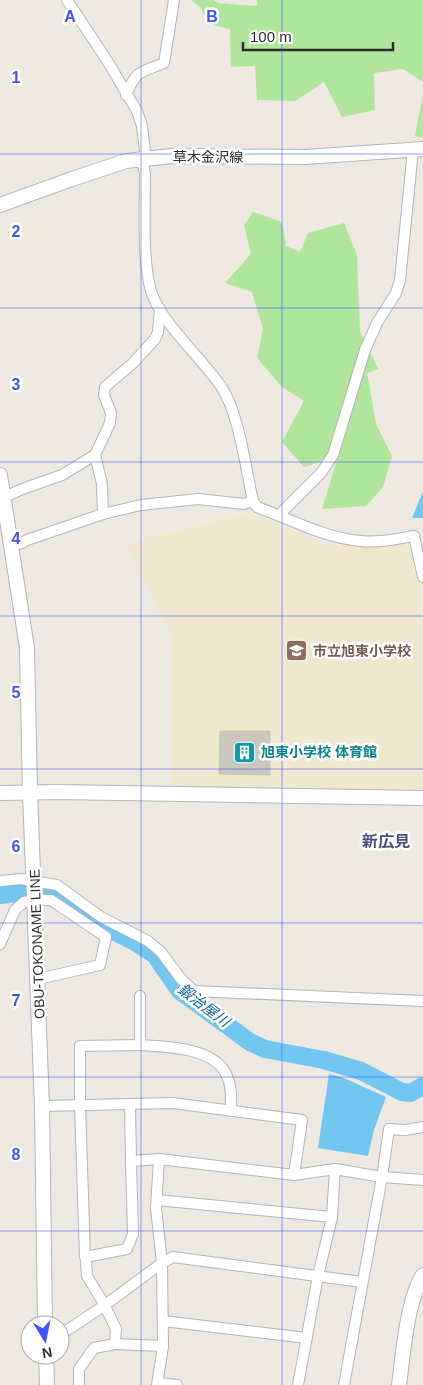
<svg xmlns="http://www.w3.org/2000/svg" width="423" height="1385" viewBox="0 0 423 1385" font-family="Arial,'Noto Sans JP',sans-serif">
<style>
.education{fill:#f0e7cf}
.green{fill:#b0e59c}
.water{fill:#72c7f1}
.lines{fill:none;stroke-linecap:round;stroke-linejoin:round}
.river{stroke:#72c7f1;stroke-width:18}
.building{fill:#cac7be;stroke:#cac5b9}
.street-casing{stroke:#b3b5c0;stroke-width:12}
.secondary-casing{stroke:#b3b5c0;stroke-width:16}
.street{stroke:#fff;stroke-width:10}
.secondary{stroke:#fff;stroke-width:14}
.grid{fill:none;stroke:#3e55fd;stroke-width:1;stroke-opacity:0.55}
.labels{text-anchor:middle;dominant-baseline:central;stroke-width:5;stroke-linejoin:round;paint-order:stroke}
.street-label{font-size:14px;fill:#2d2d2d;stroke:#fff}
.education-label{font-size:14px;font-weight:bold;fill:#785e54;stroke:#fff;text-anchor:start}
.culture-label{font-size:14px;font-weight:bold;fill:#0d838f;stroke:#fff;text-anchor:start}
.water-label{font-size:15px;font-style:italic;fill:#0c65a2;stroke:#fff}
.quarter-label{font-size:16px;font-weight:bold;fill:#4c527f;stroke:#fff}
.grid-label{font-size:16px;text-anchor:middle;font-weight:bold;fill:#3e55fd;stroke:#fff;stroke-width:5;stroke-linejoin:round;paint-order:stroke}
</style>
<rect width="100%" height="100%" fill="#eee9e0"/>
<!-- education -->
<path class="education" d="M251,513L324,545H384L409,540L413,544L422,586L423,798L170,795L172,637L124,544Z"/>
<!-- green -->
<g class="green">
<path d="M191,0H214L218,3L257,6V0H423V82L403,69L374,73L375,110L342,117L324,82L295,101L257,100L255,66L231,67L230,29L208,24L201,8Z"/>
<path d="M423,95V138L415,136Z"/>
<path d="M253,212L282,222L286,246L300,252L308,233L344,223L357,255L360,331L378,369L367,373L376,424L392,456L383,487L366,506L322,509L338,456L304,467L282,442L304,401L282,387L257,358L263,329L252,292L225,283L251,254L244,225Z"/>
</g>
<!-- water -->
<g class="water">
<path d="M423,491V518H412Z"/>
<path d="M329,1074L344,1078L386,1097L374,1130L368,1156L318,1148Z"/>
</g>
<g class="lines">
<!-- river -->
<path class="river" d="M0,895L29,892L59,895L105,927L135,942L155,955L180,991L250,1042L265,1049L324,1060L361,1071L402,1092L410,1093L423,1086"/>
</g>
<!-- building -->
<path class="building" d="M220,731H270V775L219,774Z"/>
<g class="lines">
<defs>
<g id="street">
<path d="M67,0L108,62L137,111L142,126L146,159"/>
<path d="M126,95C137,69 140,73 164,63L174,0"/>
<path d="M142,159L145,174C145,208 142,259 151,291C160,322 203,359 222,388C239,414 246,470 253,501L257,507C290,519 325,538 360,541C378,543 396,539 414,536L423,577"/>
<path d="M4,497L25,488L62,475L95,455"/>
<path d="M103,514L102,484L95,455L110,423L111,413L104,395L105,387L133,363L155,339L158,332L160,309"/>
<path d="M279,515L321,473L333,455L365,350L377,323L396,293L400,280L413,150"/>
<path d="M12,545L22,543L27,540L103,514L141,505L198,499L244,504L253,501"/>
<path d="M0,881L21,879L57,885L101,917L148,941L161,952L181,979L194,991L423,1001"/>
<path d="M0,944L15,910L24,902L35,900H51L106,937L100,965L38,979"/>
<path d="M140,996V1045C167,1047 215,1047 227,1076C232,1087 231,1099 231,1111"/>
<path d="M140,1045L80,1046V1105L85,1257L127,1249L133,1234L131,1161L159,1159"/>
<path d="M130,1104L131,1161"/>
<path d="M42,1106L173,1103L302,1120L294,1175"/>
<path d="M157,1200L332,1217"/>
<path d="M163,1321L307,1338"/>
<path d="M60,1335L105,1305L162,1263L173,1257L362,1282"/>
<path d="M115,1344L163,1346"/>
<path d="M158,1383L177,1385"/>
<path d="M79,1385V1369L94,1348L115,1344L116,1329L104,1304L87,1276L86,1261"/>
<path d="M157,1385L163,1346L162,1263L156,1208L159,1159L294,1175L335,1169L382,1177L423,1180"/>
<path d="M298,1385L318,1276L332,1217L335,1169"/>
<path d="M344,1385L382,1177L389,1129L405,1130L423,1127"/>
</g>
<g id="secondary">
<path d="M0,205L72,179L126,161L172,156L305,157L423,149"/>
<path d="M0,475L27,648L30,793L42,1106L45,1325"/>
<path d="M0,793L59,792L423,798"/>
<path d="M46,1355L47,1385"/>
<path d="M399,1385C403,1355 407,1300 423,1275"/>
</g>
</defs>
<!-- street casing -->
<use href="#street" class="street-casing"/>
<!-- secondary casing -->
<use href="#secondary" class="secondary-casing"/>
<!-- street -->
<use href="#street" class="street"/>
<!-- secondary -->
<use href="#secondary" class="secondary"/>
</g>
<!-- grid -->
<path class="grid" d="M141,0V1385M282,0V1385M0,154H423M0,308H423M0,462H423M0,616H423M0,769H423M0,923H423M0,1077H423M0,1231H423"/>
<!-- icons -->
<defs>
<symbol id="school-square" viewBox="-11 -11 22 22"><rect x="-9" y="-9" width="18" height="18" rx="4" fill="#8d6e63" stroke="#fff"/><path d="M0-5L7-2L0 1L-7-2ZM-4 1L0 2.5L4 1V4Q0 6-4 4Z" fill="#fff"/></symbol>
<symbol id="building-square" viewBox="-11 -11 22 22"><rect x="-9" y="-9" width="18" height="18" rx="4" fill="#0f9aa8" stroke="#fff"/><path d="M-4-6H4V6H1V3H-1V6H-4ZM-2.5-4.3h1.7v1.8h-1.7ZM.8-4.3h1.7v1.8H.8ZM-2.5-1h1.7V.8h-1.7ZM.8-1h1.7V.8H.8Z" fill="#fff"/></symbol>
</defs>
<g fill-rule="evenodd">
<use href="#school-square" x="284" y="638" width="25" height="25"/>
<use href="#building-square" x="232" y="740" width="25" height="25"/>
</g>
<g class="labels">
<!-- street labels -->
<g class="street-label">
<text x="208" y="157">草木金沢線</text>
<text transform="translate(37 944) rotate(-92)">OBU-TOKONAME LINE</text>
</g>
<!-- education labels -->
<g class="education-label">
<text x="313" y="651">市立旭東小学校</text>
</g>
<!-- culture labels -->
<g class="culture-label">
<text x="261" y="752">旭東小学校 体育館</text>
</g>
<!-- water labels -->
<g class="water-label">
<text transform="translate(204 1005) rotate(37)">鍛治屋川</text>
</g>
<!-- quarter labels -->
<g class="quarter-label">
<text x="386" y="841">新広見</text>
</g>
</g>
<g class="grid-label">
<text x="70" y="22">A</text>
<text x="212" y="22">B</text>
<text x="16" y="83">1</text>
<text x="16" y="237">2</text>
<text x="16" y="390">3</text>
<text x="16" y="544">4</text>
<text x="16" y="698">5</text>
<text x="16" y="852">6</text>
<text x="16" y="1006">7</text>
<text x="16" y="1160">8</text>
</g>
<!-- north arrow -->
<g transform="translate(45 1340) rotate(170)"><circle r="24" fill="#ffffff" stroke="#ababab"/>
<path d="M0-4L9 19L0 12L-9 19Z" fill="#3e55fd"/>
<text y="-8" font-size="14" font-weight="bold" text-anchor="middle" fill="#2d2d2d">N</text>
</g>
<!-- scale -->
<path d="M243 42v8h150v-8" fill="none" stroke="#2d2d2d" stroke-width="2.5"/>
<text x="250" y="42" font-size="15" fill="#2d2d2d" stroke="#ffffff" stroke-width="4" paint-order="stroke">100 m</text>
</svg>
